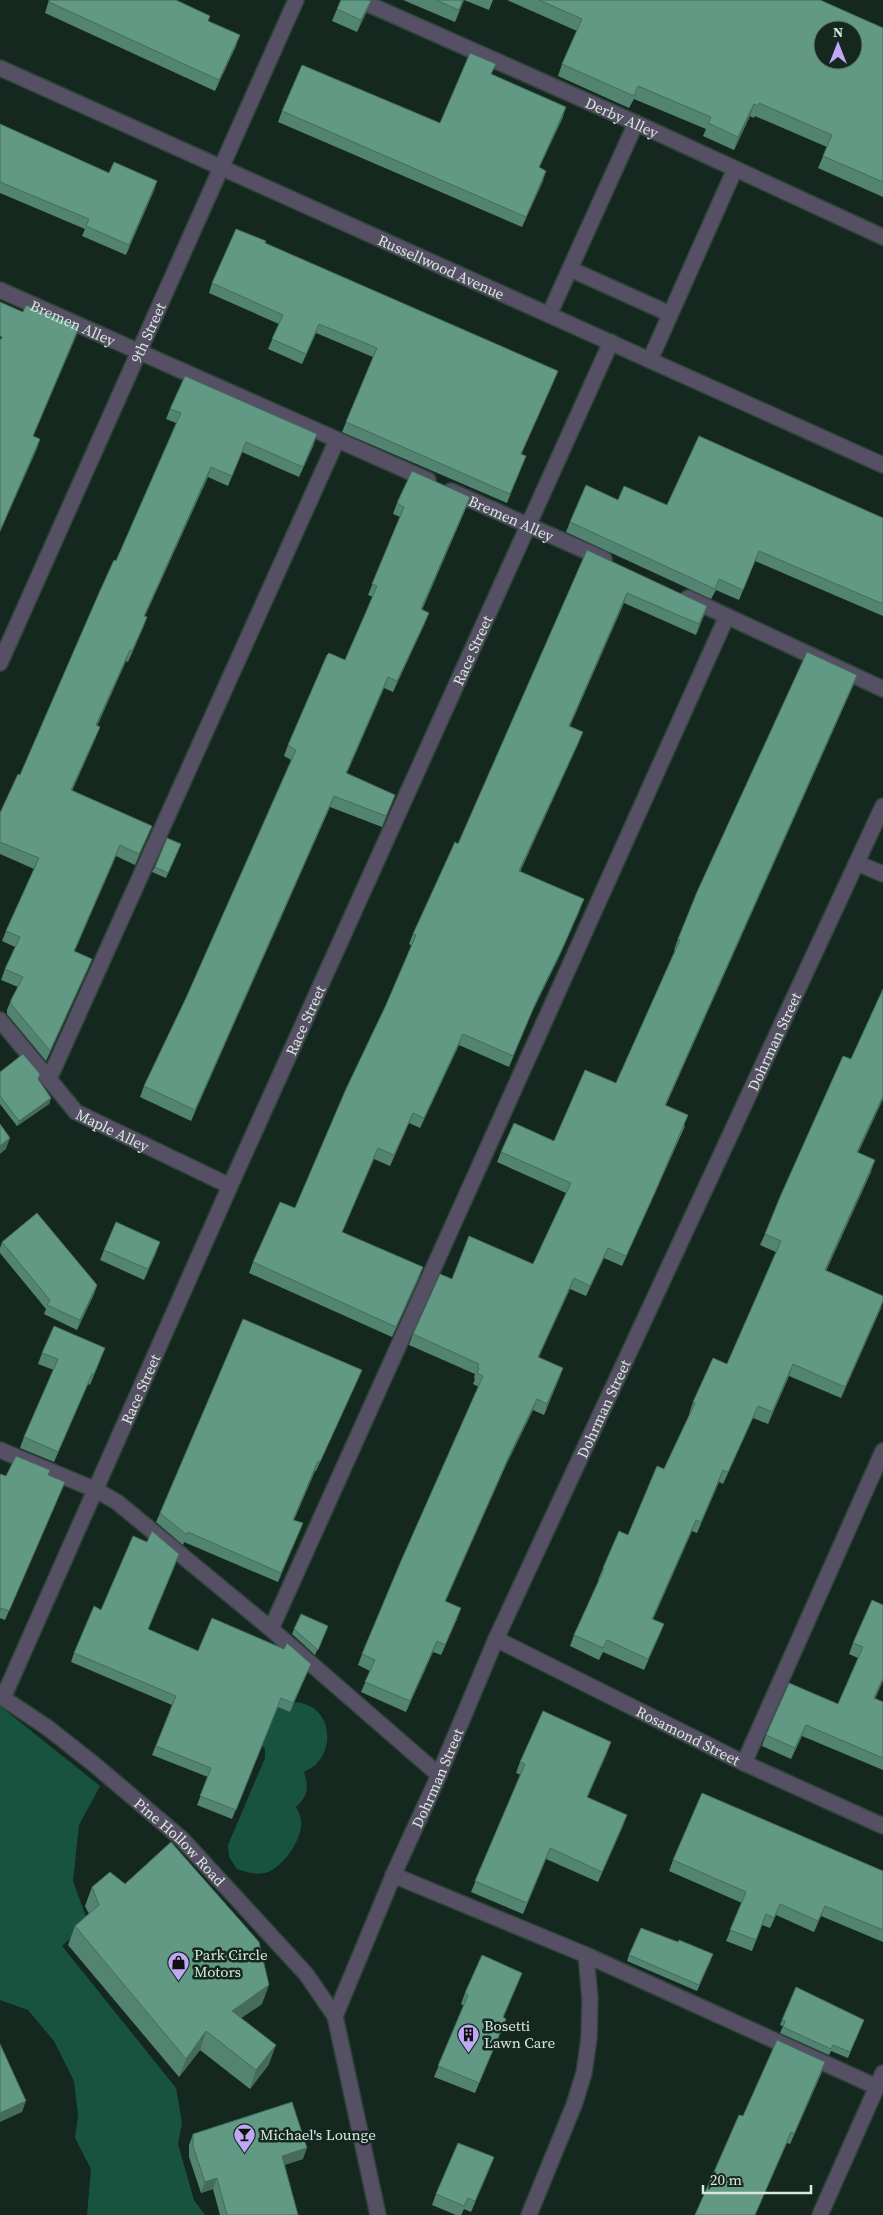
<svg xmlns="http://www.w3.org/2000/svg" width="883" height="2215" viewBox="0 0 883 2215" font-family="'Source Serif 4',serif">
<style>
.forest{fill:#185340}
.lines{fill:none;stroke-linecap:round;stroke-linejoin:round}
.service-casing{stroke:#30433b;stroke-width:18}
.minor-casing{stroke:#30433b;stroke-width:18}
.service{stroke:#555063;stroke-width:15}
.minor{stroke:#555063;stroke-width:15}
.wall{fill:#538472}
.shaded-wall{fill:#446b5c}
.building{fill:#619984;stroke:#446b5c;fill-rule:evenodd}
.labels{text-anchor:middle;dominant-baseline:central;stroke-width:5;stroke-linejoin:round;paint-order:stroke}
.street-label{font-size:15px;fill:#dae6e0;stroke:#142820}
.poi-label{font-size:15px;fill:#dae6e0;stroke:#142820;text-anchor:start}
</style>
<rect width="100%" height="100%" fill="#142820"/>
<!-- forest -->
<g class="forest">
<path d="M285,1702C291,1702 299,1702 305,1704C330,1712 334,1745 317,1763C314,1767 308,1769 304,1772C309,1788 308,1796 296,1807C299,1813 302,1819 301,1826C300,1842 283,1866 268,1872C257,1876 247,1872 237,1869L229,1857L228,1845L265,1758V1749L257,1740L262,1716Z"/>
<path d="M0,1706L100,1786L79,1825L73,1881L88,1922L62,1946L176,2088L182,2123L178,2144L194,2200L205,2215H87L91,2169L75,2138L78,2115L74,2081L54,2041L28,2010L0,2000Z"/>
</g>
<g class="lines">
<defs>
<g id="service">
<path id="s1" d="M359,0L636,123L883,237"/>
<path d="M570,269L670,314"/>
<path id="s2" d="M0,290L428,480"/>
<path d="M549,315L636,123"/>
<path d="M650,360L735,169"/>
<path id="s3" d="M451,491L604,559"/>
<path d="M688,598L883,689"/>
<path id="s4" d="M0,1020L76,1112L230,1186"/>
<path d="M49,1079L337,440"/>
<path d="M0,1450L96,1490L117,1502L271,1629L439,1775"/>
<path d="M271,1629L727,616"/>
<path d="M744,1763L883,1451"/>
<path d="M393,1875L586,1955L877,2087"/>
<path d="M529,2215L574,2105L584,2073L589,2038L590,1999L586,1955"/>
</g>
<g id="minor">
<path id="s5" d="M0,68L883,465"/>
<path id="s6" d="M0,663L296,0"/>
<path d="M857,863L883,874"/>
<path id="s7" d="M496,1639L744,1763L883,1826"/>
<path id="s8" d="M0,1696L48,1728L95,1765L182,1839L306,1974L335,2016L378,2215"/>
<path id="s9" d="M3,1698L230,1186L611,342"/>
<path id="s10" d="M335,2016L396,1869L435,1784L496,1639L883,806"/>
<path d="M820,2215L883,2073"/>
</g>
</defs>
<!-- service casing -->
<use href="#service" class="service-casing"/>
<!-- minor casing -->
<use href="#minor" class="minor-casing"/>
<!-- service -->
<use href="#service" class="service"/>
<!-- minor -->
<use href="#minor" class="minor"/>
</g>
<!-- wall -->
<g class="wall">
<path d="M49,0L208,21L236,46L215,91L45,13Z"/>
<path d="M403,0H464L455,22Z"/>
<path d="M464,0H493L489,10Z"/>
<path d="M507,0H820L883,28V197L818,168L827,147L755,116L754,118L750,116L734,150L703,136L706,129L634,99L629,108L558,76L562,64L577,31Z"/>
<path d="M371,1L366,13L357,32L332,21L337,9Z"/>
<path d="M492,74L563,117L539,168L543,181L522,227L278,122L282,111L440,123Z"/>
<path d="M0,124L109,173L157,181L126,255L82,236L85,229L0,193Z"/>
<path d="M265,243L554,381L521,454L526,456L507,503L342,432L373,357L316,333L302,364L268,349L279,324L209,293L212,283Z"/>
<path d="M170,409L314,444L299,477L242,452L228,486L208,477L145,616L147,617L143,628L128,662L126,661L97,725L96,737L72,791L152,826L135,865L116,856L74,952L92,959L88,969L46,1061L7,1014V1010L11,1000L18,987L1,980L5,969L15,947L2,941L6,931L34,869L0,854V813L20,775L116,561L176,423L166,419Z"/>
<path d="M470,497L466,508L422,610L425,623L393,692L384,688L347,773L395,795L382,827L330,807L191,1121L140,1097L144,1086L186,998L291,760L284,756L288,745L345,660L373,597L368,595L400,517L393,514L397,503Z"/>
<path d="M618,500L667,505L883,518V616L755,561L739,600L716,590L711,599L566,532L570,522Z"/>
<path d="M587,550L707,606L696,635L624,603L570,726L579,742L520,872L580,910L559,957L532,1012L509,1067L459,1045L420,1128L409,1123L390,1166L374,1159L342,1232L419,1278L392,1337L249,1273L253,1262L295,1208L386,1005L412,946L409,944L413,934L458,844Z"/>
<path d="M857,675L853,686L666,1105L685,1126L651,1202L622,1266L604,1258L586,1296L570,1289L538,1357L563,1368L544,1415L533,1410L506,1465L445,1601L457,1619L441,1655L433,1652L406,1712L361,1692L370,1671L358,1665L362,1654L479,1387L473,1384L475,1379L474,1378L475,1374L409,1345L413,1334L452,1279L533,1264L566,1193L497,1162L501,1152L554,1141L616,1083L675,950H674L678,939Z"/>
<path d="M181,844L166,878L152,872L155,867Z"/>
<path d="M883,989V1099L858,1153L871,1172L826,1271L881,1308L841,1398L789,1376L768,1424L753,1418L723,1484L719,1482L697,1533L692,1531L653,1619L664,1624L659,1636L644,1670L603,1652L599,1660L570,1646L574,1635L599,1580H598L603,1568L628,1535L664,1469L690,1414H689L693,1402L727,1364L776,1252L760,1245L765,1234L851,1059Z"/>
<path d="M0,1072L38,1079L51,1098L49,1104L17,1126L0,1104Z"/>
<path d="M2,1242L97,1285L94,1294L77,1330L44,1314L46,1309L0,1253V1248Z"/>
<path d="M104,1250L156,1253L144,1280L100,1260Z"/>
<path d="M42,1353L101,1358L90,1385L88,1384L54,1462L20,1448L24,1437L54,1370L38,1364Z"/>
<path d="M362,1370L358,1379L316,1471H315L294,1520L303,1523L278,1582L184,1542L183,1545L156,1522L160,1513Z"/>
<path d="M0,1474L6,1476L49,1475L61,1491L5,1620L0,1618Z"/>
<path d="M176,1563L148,1630L198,1651L307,1673L290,1712L278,1707L232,1819L197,1805L208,1777L152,1755L172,1705L71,1662L74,1653L101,1610Z"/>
<path d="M883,1605V1681L875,1699L883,1702V1770L802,1736L791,1759L762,1746L766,1735L838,1704L858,1658L849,1654L853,1643Z"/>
<path d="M294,1629L326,1631L315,1655L292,1634Z"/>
<path d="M607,1753L587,1797L623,1826L598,1882L546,1859L523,1914L471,1892L521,1775L516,1773L520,1762Z"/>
<path d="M673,1860L883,1871V1942L821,1916L814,1932L776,1915L770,1928L762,1925L752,1951L726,1941L742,1903L669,1871Z"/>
<path d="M92,1887L262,2004L241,2018L269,2064L250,2089L200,2050L179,2077L68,1945L75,1926L89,1914L85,1906Z"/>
<path d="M629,1955L711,1960L697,1991L627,1961Z"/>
<path d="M522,1973L503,2017L506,2019L502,2029L475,2093L434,2077L464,2006L461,2004L465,1993Z"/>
<path d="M782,2020H864L848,2058L831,2051L829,2055L780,2033L783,2026L780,2025Z"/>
<path d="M822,2072L790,2144L787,2143L755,2215H695L743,2116Z"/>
<path d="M193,2134L303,2159L284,2165L298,2215H220L213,2189L201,2193L189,2157V2145Z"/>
<path d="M494,2157L471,2212L464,2209L461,2215H456L432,2205L436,2194Z"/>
</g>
<!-- shaded-wall -->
<g class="shaded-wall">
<path d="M463,0H464L455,22L459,10Z"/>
<path d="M371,1L366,13L357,32L361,20Z"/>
<path d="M240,35L236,46L215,91L219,80Z"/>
<path d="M754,104L750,116L734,150L738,137Z"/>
<path d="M566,107L563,117L535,177L539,167Z"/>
<path d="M546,171L543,181L522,227L526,217Z"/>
<path d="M157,181L154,191L126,255L129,245Z"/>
<path d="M319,324L316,333L302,364L306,354Z"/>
<path d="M79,327L76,337L29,446L33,436Z"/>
<path d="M558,371L554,381L517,464L521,454Z"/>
<path d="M317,434L314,444L299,477L303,467Z"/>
<path d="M40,439L37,449L0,532V531Z"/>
<path d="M211,467L208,477L140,626L144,616Z"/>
<path d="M470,497L466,508L417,620L421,609Z"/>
<path d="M627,593L624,603L565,737L569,726Z"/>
<path d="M707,606L704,616L696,635L699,624Z"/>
<path d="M429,613L425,623L393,692L397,681Z"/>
<path d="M147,617L143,628L128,662L132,651Z"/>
<path d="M130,650L126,661L93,736L96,725Z"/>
<path d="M857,675L853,686L661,1116L665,1105Z"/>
<path d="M388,677L384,688L342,784L346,773Z"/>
<path d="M100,727L96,737L67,801L71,790Z"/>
<path d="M583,732L579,742L515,882L519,871Z"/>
<path d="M395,795L391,806L382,827L386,816Z"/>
<path d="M334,796L330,807L191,1121L195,1110Z"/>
<path d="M152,826L148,836L135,865L139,854Z"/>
<path d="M120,845L116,856L70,962L74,951Z"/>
<path d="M584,899L559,957L532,1012L509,1067L536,1002Z"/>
<path d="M92,959L88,969L46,1061L50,1051Z"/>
<path d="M463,1034L459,1045L420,1128L424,1118Z"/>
<path d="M883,1096V1099L853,1164L857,1152Z"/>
<path d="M51,1098L49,1104L17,1126L19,1121Z"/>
<path d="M413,1113L409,1123L390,1166L394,1155Z"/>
<path d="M688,1115L651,1202L622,1266L626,1256Z"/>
<path d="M10,1138L6,1149L0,1154V1146Z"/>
<path d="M378,1148L374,1159L338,1242L342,1232Z"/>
<path d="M875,1160L871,1172L821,1282L825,1270Z"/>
<path d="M160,1242L156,1253L144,1280L148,1269Z"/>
<path d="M608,1248L604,1258L586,1296L590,1286Z"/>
<path d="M423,1267L419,1278L392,1337L396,1327Z"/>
<path d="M574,1278L570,1289L534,1368L538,1357Z"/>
<path d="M97,1285L94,1294L77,1330L80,1320Z"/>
<path d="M883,1301L881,1308L841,1398L845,1387Z"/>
<path d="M793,1364L789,1376L768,1424L772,1412Z"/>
<path d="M563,1368L559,1379L544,1415L547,1404Z"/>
<path d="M92,1374L88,1384L54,1462L58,1452Z"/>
<path d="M537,1399L533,1410L506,1465L441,1612L445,1601L510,1454Z"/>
<path d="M758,1406L753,1418L723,1484L728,1472Z"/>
<path d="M318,1461L315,1471L290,1529L293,1520Z"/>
<path d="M723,1470L719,1482L697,1533L701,1522Z"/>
<path d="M696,1520L692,1531L648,1631L652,1619Z"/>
<path d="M303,1523L299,1533L278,1582L281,1573Z"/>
<path d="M461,1608L457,1619L441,1655L445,1645Z"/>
<path d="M664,1624L659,1636L644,1670L648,1659Z"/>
<path d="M437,1641L433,1652L406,1712L410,1701Z"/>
<path d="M311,1664L307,1673L290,1712L293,1703Z"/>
<path d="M883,1678V1680L870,1709L874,1698Z"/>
<path d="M806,1725L802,1736L791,1759L795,1748Z"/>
<path d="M611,1742L607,1753L583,1808L587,1797Z"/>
<path d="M627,1815L623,1826L598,1882L602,1872Z"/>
<path d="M550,1848L546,1859L523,1914L527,1903Z"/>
<path d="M825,1906L821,1916L814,1932L818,1921Z"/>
<path d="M522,1973L518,1983L499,2028L503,2017Z"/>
<path d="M269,1985L262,2004L225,2029L232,2011Z"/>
<path d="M206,2031L200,2050L179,2077L186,2059Z"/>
<path d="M276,2045L269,2064L250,2089L256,2070Z"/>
<path d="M825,2062L822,2072L790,2144L794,2134Z"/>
<path d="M26,2101L22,2112L0,2122V2113Z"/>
<path d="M307,2148L303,2159L278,2167L282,2156Z"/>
<path d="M494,2157L490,2168L471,2212L475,2201Z"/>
<path d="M217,2178L213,2189L201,2193L205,2182Z"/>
</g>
<!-- building -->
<g class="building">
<path d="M49,0H176L210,16L208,21L240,35L219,80L49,2Z"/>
<path d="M341,0H368L371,1L361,20L337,9Z"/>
<path d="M436,0H463L459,10Z"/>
<path d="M539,0H820L883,28V182L823,156L832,135L759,103L758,106L754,104L738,137L708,123L711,117L638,86L634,96L562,64L582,19ZM823,30H853V60H823Z"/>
<path d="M470,53L496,64L491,74L566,107L539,167L546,171L526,217L282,111L302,65L440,123Z"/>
<path d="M0,124L109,173L114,162L157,181L129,245L86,226L89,219L0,182Z"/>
<path d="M236,229L266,241L265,243L558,371L521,454L526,456L510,494L346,422L377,348L319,324L306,354L272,339L283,315L212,283Z"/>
<path d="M0,302L23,312L26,305L79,327L33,436L40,439L0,531V340L2,337L0,336Z"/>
<path d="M185,376L317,434L303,467L246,442L232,476L211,467L144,616L147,617L132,651L130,650L96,725L100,727L71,790L152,826L139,854L120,845L74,951L92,959L50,1051L11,1004V1000L23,977L5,969L20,937L6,931L39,858L0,842V813L18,774L20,775L99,593L114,560L116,561L181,413L170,409Z"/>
<path d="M699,436L883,518V604L759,551L743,590L719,579L715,589L570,522L586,485L618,500L624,486L667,505Z"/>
<path d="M412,471L470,497L421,609L429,613L397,681L388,677L346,773L395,795L386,816L334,796L195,1110L144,1086L186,998L296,750L288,745L327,655L329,653L345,660L366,612L377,586L372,584L404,507L397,503Z"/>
<path d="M587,550L707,606L699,624L627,593L569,726L583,732L519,871L584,899L563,947L536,1002L513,1056L463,1034L424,1118L413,1113L394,1155L378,1148L342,1232L423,1267L396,1327L253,1262L280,1202L295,1208L346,1089L386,1005L416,935L413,934L455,842L458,844Z"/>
<path d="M807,652L857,675L665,1105L688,1115L655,1192L626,1256L608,1248L590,1286L574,1278L538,1357L563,1368L547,1404L537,1399L510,1454L445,1601L461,1608L445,1645L437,1641L410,1701L365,1682L375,1660L362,1654L401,1561L483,1376L477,1373L479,1368L477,1367L479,1364L413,1334L440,1274L452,1279L469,1236L533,1264L571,1183L501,1152L514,1123L554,1141L585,1070L616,1083L680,940L678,939L697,892Z"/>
<path d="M167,838L181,844L168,873L155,867Z"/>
<path d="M883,989V1096L857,1152L875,1160L825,1270L883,1296V1301L845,1387L793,1364L772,1412L758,1406L728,1472L723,1470L701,1522L696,1520L652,1619L664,1624L648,1659L607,1640L603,1648L574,1635L604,1569L603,1568L619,1531L628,1535L657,1466L664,1469L695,1403L693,1402L713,1358L727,1364L781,1241L765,1234L780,1197L843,1056L851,1059Z"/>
<path d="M23,1054L40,1074L38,1079L51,1098L19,1121L0,1096V1072Z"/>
<path d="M0,1124L10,1138L0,1146Z"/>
<path d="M37,1213L97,1285L80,1320L47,1305L50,1300L2,1242Z"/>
<path d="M116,1222L160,1242L148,1269L104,1250Z"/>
<path d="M243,1319L362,1370L320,1462L318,1461L293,1520L303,1523L281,1573L188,1532L187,1535L160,1513Z"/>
<path d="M54,1326L105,1348L94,1374H92L58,1452L24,1437L58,1359L42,1353Z"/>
<path d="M16,1456L50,1470L48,1475L65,1482L9,1611L1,1608L0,1611V1474L6,1476Z"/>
<path d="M152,1531L179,1554L148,1629L198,1651L212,1618L284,1649L287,1643L311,1664L293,1703L281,1698L236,1810L200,1796L211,1768L156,1746L176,1696L74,1653L94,1606L101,1610L133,1536L147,1542Z"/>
<path d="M872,1600L883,1605V1678L874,1698L883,1702V1758L806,1725L795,1748L766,1735L789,1683L838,1704L863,1647L853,1643Z"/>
<path d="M301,1614L328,1626L318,1650L294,1629Z"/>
<path d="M543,1711L611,1742L587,1797L627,1815L602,1872L550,1848L527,1903L475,1881L525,1764L520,1762Z"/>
<path d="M702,1793L883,1871V1930L825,1906L818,1921L780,1904L774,1918L766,1914L756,1940L730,1930L746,1892L673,1860Z"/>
<path d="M171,1842L259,1942L269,1985L232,2011L276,2045L256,2070L206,2031L186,2059L75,1926L99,1905L92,1887L110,1872L125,1884Z"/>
<path d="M641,1928L678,1942L679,1940L713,1954L699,1985L629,1955Z"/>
<path d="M482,1955L522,1973L503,2017L506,2019L479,2083L438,2066L468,1995L465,1993Z"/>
<path d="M796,1987L864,2020L850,2052L833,2045L831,2049L783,2027L785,2021L782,2020Z"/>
<path d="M777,2040L825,2062L794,2134L791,2132L755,2215H695L739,2115L743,2116Z"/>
<path d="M0,2044L26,2101L0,2113Z"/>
<path d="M292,2102L307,2148L282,2156L298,2215H227L217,2178L205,2182L193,2146V2134Z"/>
<path d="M458,2143L494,2157L475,2201L468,2198L464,2206L436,2194Z"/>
</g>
<!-- icons -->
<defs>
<symbol id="shop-pin" viewBox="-11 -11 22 30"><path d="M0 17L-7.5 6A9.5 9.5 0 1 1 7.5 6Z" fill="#c0a8f4" stroke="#142820"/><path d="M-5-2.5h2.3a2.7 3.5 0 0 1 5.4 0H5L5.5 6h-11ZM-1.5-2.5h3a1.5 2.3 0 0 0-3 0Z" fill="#111"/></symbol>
<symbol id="building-pin" viewBox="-11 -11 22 30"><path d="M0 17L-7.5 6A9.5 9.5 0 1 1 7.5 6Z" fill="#c0a8f4" stroke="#142820"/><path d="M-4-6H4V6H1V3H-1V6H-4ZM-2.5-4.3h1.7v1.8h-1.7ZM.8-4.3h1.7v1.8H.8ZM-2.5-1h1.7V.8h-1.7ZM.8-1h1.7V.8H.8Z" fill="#111"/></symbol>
<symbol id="bar-pin" viewBox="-11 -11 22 30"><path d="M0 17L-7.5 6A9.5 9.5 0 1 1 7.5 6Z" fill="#c0a8f4" stroke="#142820"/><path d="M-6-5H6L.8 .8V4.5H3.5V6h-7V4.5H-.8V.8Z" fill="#111"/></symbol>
</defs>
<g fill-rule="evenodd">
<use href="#shop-pin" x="166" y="1950" width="25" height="34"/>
<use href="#building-pin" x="456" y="2022" width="25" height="34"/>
<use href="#bar-pin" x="232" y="2122" width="25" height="34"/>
</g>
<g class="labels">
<!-- street labels -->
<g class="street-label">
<text stroke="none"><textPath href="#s1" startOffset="288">Derby Alley</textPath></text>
<text stroke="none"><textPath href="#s5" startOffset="484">Russellwood Avenue</textPath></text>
<text stroke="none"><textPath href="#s2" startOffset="80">Bremen Alley</textPath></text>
<text stroke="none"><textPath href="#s6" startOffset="362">9th Street</textPath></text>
<text stroke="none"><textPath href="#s3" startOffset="66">Bremen Alley</textPath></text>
<text stroke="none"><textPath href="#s9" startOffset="1148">Race Street</textPath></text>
<text stroke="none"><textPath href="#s9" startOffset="742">Race Street</textPath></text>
<text stroke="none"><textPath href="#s10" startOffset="1069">Dohrman Street</textPath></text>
<text stroke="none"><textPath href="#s4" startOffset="160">Maple Alley</textPath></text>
<text stroke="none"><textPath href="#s9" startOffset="338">Race Street</textPath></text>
<text stroke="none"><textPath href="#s10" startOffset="664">Dohrman Street</textPath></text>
<text stroke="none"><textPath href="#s7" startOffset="215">Rosamond Street</textPath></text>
<text stroke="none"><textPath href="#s10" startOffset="259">Dohrman Street</textPath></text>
<text stroke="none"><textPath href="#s8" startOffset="232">Pine Hollow Road</textPath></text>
</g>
<!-- poi labels -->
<g class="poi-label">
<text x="194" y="1954">Park Circle<tspan x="194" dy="17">Motors</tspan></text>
<text x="484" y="2025">Bosetti<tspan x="484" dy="17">Lawn Care</tspan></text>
<text x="260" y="2134">Michael's Lounge</text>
</g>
</g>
<!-- north arrow -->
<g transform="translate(838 45)"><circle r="24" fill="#142820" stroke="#63746d"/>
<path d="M0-4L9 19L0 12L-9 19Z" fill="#c0a8f4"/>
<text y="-8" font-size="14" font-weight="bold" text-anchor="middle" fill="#dae6e0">N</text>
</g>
<!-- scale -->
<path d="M703 2185v8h108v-8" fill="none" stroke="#dae6e0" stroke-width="2.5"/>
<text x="710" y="2185" font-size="15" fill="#dae6e0" stroke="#142820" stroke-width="4" paint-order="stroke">20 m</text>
</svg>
